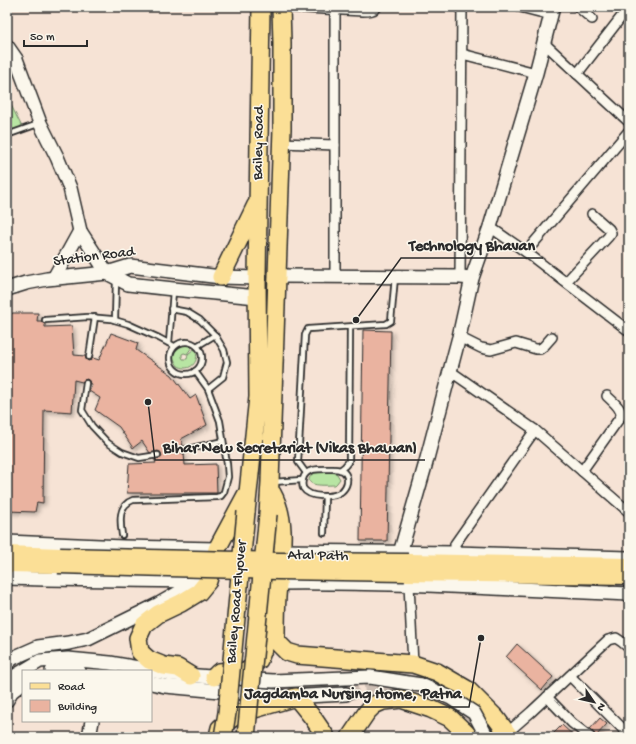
<svg xmlns="http://www.w3.org/2000/svg" width="636" height="744" viewBox="0 0 636 744" font-family="'Gochi Hand',sans-serif">
<style>
.green{fill:#b8e5a3;stroke:#728867}
.building{fill:#eab3a0;stroke:#2b2b2b;filter:url(#shadow)}
.lines{fill:none;stroke-linecap:round;stroke-linejoin:round}
.secondary-tunnel{stroke:#cdbeb3;stroke-width:13;stroke-dasharray:13 6;stroke-linecap:butt}
.lane-casing{stroke:#2b2b2b;stroke-width:8}
.street-casing{stroke:#2b2b2b;stroke-width:12}
.secondary-casing{stroke:#2b2b2b;stroke-width:16}
.primary-casing{stroke:#2b2b2b;stroke-width:17}
.highway-casing{stroke:#2b2b2b;stroke-width:20}
.lane{stroke:#fbf7ec;stroke-width:4.5}
.street{stroke:#fbf7ec;stroke-width:9}
.secondary{stroke:#fbf7ec;stroke-width:13}
.primary{stroke:#fbdf96;stroke-width:14}
.highway{stroke:#fbdf96;stroke-width:17}
.secondary-bridge-casing{stroke:#2b2b2b;stroke-width:16;stroke-linecap:butt}
.primary-bridge-casing{stroke:#2b2b2b;stroke-width:17;stroke-linecap:butt}
.highway-bridge-casing{stroke:#2b2b2b;stroke-width:20;stroke-linecap:butt}
.secondary-bridge{stroke:#fbf7ec;stroke-width:13}
.primary-bridge{stroke:#fbdf96;stroke-width:14}
.highway-bridge{stroke:#fbdf96;stroke-width:17}
.labels{text-anchor:middle;dominant-baseline:central;stroke-width:3;stroke-linejoin:round;paint-order:stroke}
.street-label{font-size:15px;fill:#2b2b2b;stroke:#fbf7ec}
.leader{fill:none;stroke:#2b2b2b;stroke-width:1.5}
.callout-dot{fill:#2b2b2b;stroke:#fbf7ec;stroke-width:1.5}
.callout-label{font-size:16px;text-anchor:middle;font-weight:bold;fill:#2b2b2b;stroke:#fbf7ec;stroke-width:3;stroke-linejoin:round;paint-order:stroke}
</style>
<defs>
<filter id="shadow"><feDropShadow dx="2.5" dy="2.5" stdDeviation="2" flood-color="#0004"/></filter>
</defs>
<rect width="100%" height="100%" fill="#f6e3d5"/>
<filter id="ink" filterUnits="userSpaceOnUse"><feTurbulence type="fractalNoise" baseFrequency=".025" numOctaves="2"/><feDisplacementMap in="SourceGraphic" scale="8" xChannelSelector="R" yChannelSelector="G"/><feConvolveMatrix kernelMatrix="1 2 1 2 8 2 1 2 1" color-interpolation-filters="sRGB"/></filter>
<g filter="url(#ink)">
<!-- green -->
<g class="green">
<path d="M7,97L22,127L7,132Z"/>
<path d="M182,345H188L192,347L187,354L184,353L182,354V357L183,359H187L188,354L194,349C200,356 195,368 185,368C183,368 180,367 178,366C172,358 171,349 182,345Z"/>
<path d="M327,472H334L337,474L340,479L337,483L335,485C327,485 299,488 313,473Z"/>
</g>
<!-- building -->
<g class="building">
<path d="M13,313H38L37,321H41L43,323L45,324V327L72,326L74,355L85,356L86,359L88,361L91,360L93,358L99,360L111,333L138,343L136,350L172,375L190,399L196,395L207,425L181,439L183,446L181,448L180,450L182,453L184,454L185,465L216,464L217,493H127L129,464L156,463L154,459L161,458L162,456L161,453L158,451L150,453L142,441L133,448L119,427L95,410L100,398L89,391L92,384H90L89,381L87,379L84,380L82,382L74,380L72,412L44,410L43,503L37,502L35,512L7,511L8,365H7V315Z"/>
<path d="M363,330L391,331L387,541H360Z"/>
<path d="M517,644L553,677L542,690L506,657Z"/>
<path d="M600,718L607,724L596,736L594,733L590,729Z"/>
<path d="M562,725L575,737H550Z"/>
</g>
<g class="lines">
<!-- secondary-tunnel -->
<g class="secondary-tunnel">
<path d="M346,694L365,691L402,693"/>
<path d="M443,706L486,726L497,737"/>
</g>
<defs>
<g id="lane">
<path d="M7,135L38,124"/>
<path d="M171,309L187,312L200,320L215,335L224,350L227,362L223,377L208,389"/>
<path d="M45,320L88,317L111,319L128,324L159,338L174,346"/>
<path d="M115,320L116,280"/>
<circle cx="186" cy="358" r="16"/>
<path d="M169,343L173,291"/>
<path d="M197,346L215,335"/>
<path d="M89,357L95,317"/>
<path d="M86,383L82,410L92,426L108,443L122,452L139,458L158,455"/>
<path d="M184,450L223,441"/>
<path d="M333,469C337,469 341,469 344,472C350,478 347,487 341,492C333,498 309,498 303,488C302,485 302,483 303,479C306,467 322,469 333,469Z"/>
<path d="M340,470L345,466L349,461L350,327"/>
<path d="M306,473L298,462L305,335L308,329L386,324L391,321L395,277"/>
<path d="M273,482L302,480"/>
<path d="M324,533L325,496"/>
<path d="M122,535C120,522 118,505 133,500L217,497L221,496L224,492L228,477L227,464L220,421L208,389L195,371"/>
</g>
<g id="street">
<path d="M286,7L363,11C369,11 373,11 377,7"/>
<path d="M520,7L551,15"/>
<path d="M578,7L592,19"/>
<path d="M335,10V277"/>
<path d="M544,43L629,122"/>
<path d="M462,54L536,73"/>
<path d="M577,74L629,7"/>
<path d="M281,143L335,145"/>
<path d="M490,227L526,252L629,331"/>
<path d="M526,252L629,131"/>
<path d="M460,277L462,7"/>
<path d="M566,282L608,237L611,233L609,229L592,214"/>
<path d="M459,337L481,348L491,350L516,343L536,349H540L544,346L552,337"/>
<path d="M450,371L535,430L455,544V553"/>
<path d="M535,430L629,512"/>
<path d="M582,471L621,416C622,408 613,402 607,396"/>
<path d="M409,585L413,664"/>
<path d="M570,676L629,735"/>
<path d="M547,697L572,723L590,737"/>
<path d="M507,733L531,712L608,640L616,638L622,642L629,648"/>
</g>
<g id="secondary">
<path d="M7,46L16,59L40,123L57,157L70,188L80,231L107,273L128,284L173,289L257,297"/>
<path d="M277,276L460,277L472,278"/>
<path d="M54,278L80,231"/>
<path d="M7,289L26,283L47,279L107,273L130,266L221,277L257,278"/>
<path d="M7,542L124,547L217,549"/>
<path d="M282,551L455,553L629,558"/>
<path d="M400,553L425,466L450,371L459,337L472,278L490,227L536,73L553,7"/>
<path d="M7,578L44,579L198,581"/>
<path d="M279,583C329,582 378,584 428,585C495,588 562,591 629,594"/>
<path d="M7,663L13,658L38,647L69,643L88,639L159,604L187,588L203,587"/>
<path d="M52,671L62,669L79,671"/>
<path d="M243,679L273,681L370,677L421,685"/>
<path d="M7,682L10,679L40,661L68,659L110,663L172,674L224,678"/>
<path d="M151,683L165,686L286,697L346,694"/>
<path d="M7,700L11,692L23,682"/>
<path d="M89,737L92,721"/>
</g>
<g id="primary">
<path d="M7,553L60,555"/>
<path d="M408,561L629,565"/>
<path d="M7,565L58,566"/>
<path d="M405,574L629,577"/>
</g>
<g id="highway">
<path d="M221,277L256,205"/>
<path d="M272,493C290,525 279,563 277,597C276,611 276,626 276,641L287,652L297,655L413,664L437,672L468,690L496,718L510,737"/>
<path d="M246,512L258,397L257,278L261,7"/>
<path d="M268,514L270,482L282,129V43L281,7"/>
<path d="M191,676L178,668L164,666L149,660L140,652L138,638L144,625L158,614L181,603L199,592L208,581L217,549L246,495"/>
<path d="M214,677L219,672L230,671L238,673L246,672L259,660L264,647L268,622"/>
<path d="M219,732L220,728L237,714L296,697L313,718L326,737"/>
<path d="M350,737L367,712L374,705L383,701L401,699L431,709L450,718L470,737"/>
</g>
</defs>
<!-- lane casing -->
<use href="#lane" class="lane-casing"/>
<!-- street casing -->
<use href="#street" class="street-casing"/>
<!-- secondary casing -->
<use href="#secondary" class="secondary-casing"/>
<!-- primary casing -->
<use href="#primary" class="primary-casing"/>
<!-- highway casing -->
<use href="#highway" class="highway-casing"/>
<!-- lane -->
<use href="#lane" class="lane"/>
<!-- street -->
<use href="#street" class="street"/>
<!-- secondary -->
<use href="#secondary" class="secondary"/>
<!-- primary -->
<use href="#primary" class="primary"/>
<!-- highway -->
<use href="#highway" class="highway"/>
<defs>
<path id="secondary-bridge" d="M421,685L451,698L474,713L487,737"/>
<g id="primary-bridge">
<path d="M60,555L279,560L408,561"/>
<path d="M58,566L278,572L405,574"/>
</g>
<g id="highway-bridge">
<path d="M223,737L227,713L246,512"/>
<path d="M246,737L268,514"/>
</g>
</defs>
<!-- secondary-bridge casing -->
<use href="#secondary-bridge" class="secondary-bridge-casing"/>
<!-- primary-bridge casing -->
<use href="#primary-bridge" class="primary-bridge-casing"/>
<!-- highway-bridge casing -->
<use href="#highway-bridge" class="highway-bridge-casing"/>
<!-- secondary-bridge -->
<use href="#secondary-bridge" class="secondary-bridge"/>
<!-- primary-bridge -->
<use href="#primary-bridge" class="primary-bridge"/>
<!-- highway-bridge -->
<use href="#highway-bridge" class="highway-bridge"/>
</g>
</g>
<g class="labels">
<!-- street labels -->
<g class="street-label">
<text transform="translate(259 143) rotate(-89)">Bailey Road</text>
<text transform="translate(94 257) rotate(-7)">Station Road</text>
<text transform="translate(318 556) rotate(1)">Atal Path</text>
<text transform="translate(237 602) rotate(-85)">Bailey Road Flyover</text>
</g>
</g>
<!-- callouts -->
<path class="leader" d="M356 320L401 258H543M148 402L155 460H425M481 638L469 707H236"/>
<g class="callout-dot">
<circle cx="356" cy="320" r="4"/>
<circle cx="148" cy="402" r="4"/>
<circle cx="481" cy="638" r="4"/>
</g>
<g class="callout-label">
<text x="472" y="250">Technology Bhavan</text>
<text x="290" y="452">Bihar New Secretariat (Vikas Bhawan)</text>
<text x="353" y="698">Jagdamba Nursing Home, Patna</text>
</g>
<!-- margin -->
<rect width="636" height="744" fill="none" stroke="#fbf7ec" stroke-width="24"/>
<rect x="12" y="12" width="612" height="720" fill="none" stroke="#2b2b2b" stroke-width="1.5" filter="url(#ink)"/>
<!-- legend -->
<rect x="22" y="670" width="130" height="52" fill="#fbf7ec" stroke="#a8a59f"/>
<rect x="30" y="683" width="20" height="6" fill="#fbdf96" stroke="#a8a59f"/>
<text x="58" y="690" font-size="12" fill="#2b2b2b">Road</text>
<rect x="30" y="700" width="20" height="12" fill="#eab3a0" stroke="#a8a59f"/>
<text x="58" y="710" font-size="12" fill="#2b2b2b">Building</text>
<!-- north arrow -->
<g transform="translate(594 702) rotate(124)" stroke="#fbf7ec" stroke-width="3" paint-order="stroke">
<path d="M0-3L7 15L0 10L-7 15Z" fill="#2b2b2b"/>
<text y="-6" font-size="11" font-weight="bold" text-anchor="middle" fill="#2b2b2b">N</text>
</g>
<!-- scale -->
<path d="M24 40v6h63v-6" fill="none" stroke="#2b2b2b" stroke-width="2"/>
<text x="30" y="40" font-size="12" fill="#2b2b2b" stroke="#fbf7ec" stroke-width="3" paint-order="stroke">50 m</text>
</svg>
